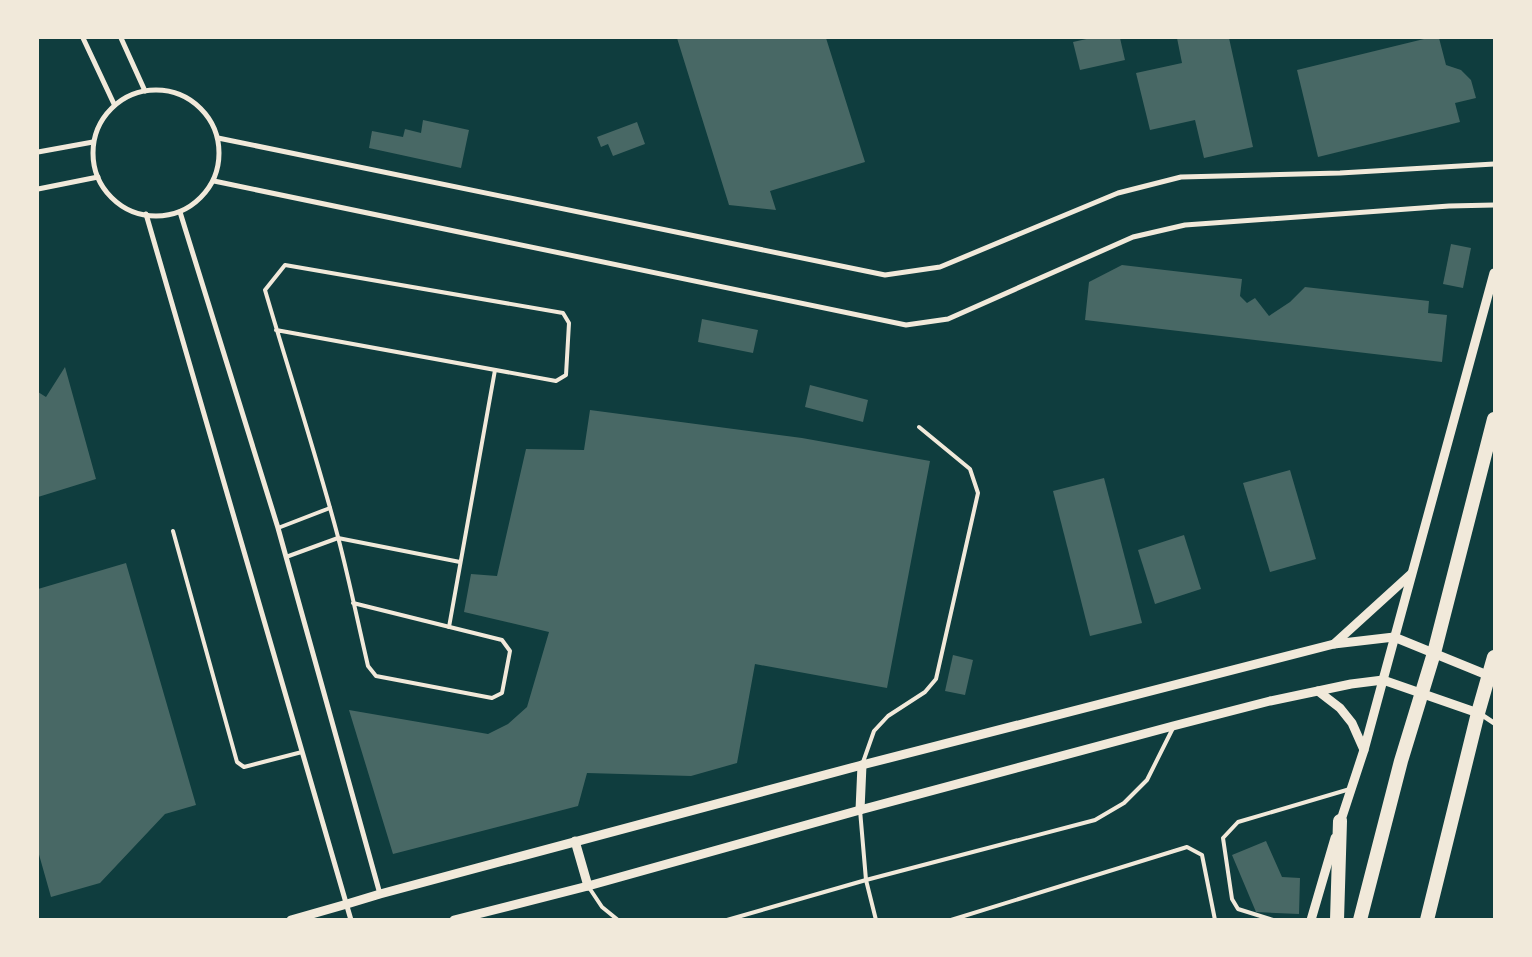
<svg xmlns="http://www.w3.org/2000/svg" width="1532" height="957" viewBox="0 0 1532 957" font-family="'PT Sans',sans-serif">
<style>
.building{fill:#486865}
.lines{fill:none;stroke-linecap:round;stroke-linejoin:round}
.service{stroke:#f1e9da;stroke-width:4}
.minor{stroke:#f1e9da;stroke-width:5}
.tertiary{stroke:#f1e9da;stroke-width:9}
.trunk{stroke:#f1e9da;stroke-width:14}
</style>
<rect width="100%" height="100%" fill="#0f3d3e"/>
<!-- building -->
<g class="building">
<path d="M677,38H826L865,162L770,191L776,210L729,205Z"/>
<path d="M1091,38H1120L1125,60L1080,70L1073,42Z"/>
<path d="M1177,38H1229L1253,147L1204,158L1195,120L1150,130L1136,73L1182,63Z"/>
<path d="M1428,38H1439L1446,65L1461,70L1471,80L1476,98L1455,103L1460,122L1318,157L1297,70Z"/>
<path d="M423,120L469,130L461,168L369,148L372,131L403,137L405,129L421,133Z"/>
<path d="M637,122L645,144L613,156L608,144L601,147L597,137Z"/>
<path d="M1451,244L1471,248L1463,288L1443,284Z"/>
<path d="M1122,265L1242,279L1240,296L1247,303L1255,298L1269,316L1290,302L1305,287L1429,301L1428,313L1447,315L1442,362L1085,320L1089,282Z"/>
<path d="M702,319L758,330L753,353L698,342Z"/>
<path d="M65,367L96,479L38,497V392L46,397Z"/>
<path d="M810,385L868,400L863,422L805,407Z"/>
<path d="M590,410L802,438L930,461L887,688L755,664L737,763L691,776L587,773L578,806L393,854L349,710L488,734L508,724L527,707L549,632L464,612L471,574L497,576L526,449L584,450Z"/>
<path d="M1290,470L1316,559L1270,572L1243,483Z"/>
<path d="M1104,478L1142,623L1090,636L1053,491Z"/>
<path d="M1184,535L1201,589L1155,604L1138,550Z"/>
<path d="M126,563L196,805L165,814L100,883L51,897L38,851V589Z"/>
<path d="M953,655L973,660L965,695L945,691Z"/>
<path d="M1266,841L1282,877L1300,878L1299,914L1256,912L1232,855Z"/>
</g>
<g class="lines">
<!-- service -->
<g class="service">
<path d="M276,330L556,381L566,375L569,323L563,313L285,265L265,290C289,372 316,454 338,537C349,579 358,623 368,666L376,676L492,698L502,693L510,651L502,640L353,603"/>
<path d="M278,528L330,508"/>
<path d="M173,531L237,762L244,767L302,752"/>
<path d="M286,557L338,538L460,562"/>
<path d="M449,627L495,370"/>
<path d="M862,765L874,731L888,716L925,692L936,679L978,493L970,469L919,427"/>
<path d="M860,810L866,880L876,920"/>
<path d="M588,886L602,907L618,920"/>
<path d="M727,920L866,880L1095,820L1124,803L1147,780L1173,728"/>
<path d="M951,920L1187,847L1202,855L1215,920"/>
<path d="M1273,920L1238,909L1232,899L1223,838L1238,822L1350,789"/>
</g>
<!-- minor -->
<g class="minor">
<path d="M83,38L114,104"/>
<path d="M121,38L145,91"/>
<circle cx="156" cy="153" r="63"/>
<path d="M218,138L885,275L940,267L1118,193L1181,177L1340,173L1494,164"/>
<path d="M38,152L93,142"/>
<path d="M214,181L906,325L948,319L1133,237L1185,225L1449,206L1494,205"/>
<path d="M38,189L98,177"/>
<path d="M180,212L278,528L380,894"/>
<path d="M146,214L351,920"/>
<path d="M1479,713L1494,723"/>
</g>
<!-- tertiary -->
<g class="tertiary">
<path d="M1334,644L1411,574"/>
<path d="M1318,691L1340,708L1352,723L1364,750"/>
<path d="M860,810L862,765"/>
<path d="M1339,826L1364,750L1383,680L1494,273"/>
<path d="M575,841L588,886"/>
<path d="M291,920L347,904L380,894L862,765L1334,644L1394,637L1492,677"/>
<path d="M454,920L588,886L860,810L1173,726L1270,701L1351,684L1383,680L1478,713"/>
<path d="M1311,920L1335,838"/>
</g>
<!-- trunk -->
<g class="trunk">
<path d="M1337,920L1340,821"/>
<path d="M1360,920L1401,761L1434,653L1494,419"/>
<path d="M1427,920L1478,713L1494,657"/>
</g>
</g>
<!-- border -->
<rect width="1532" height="957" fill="none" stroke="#f1e9da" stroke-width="78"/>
</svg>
